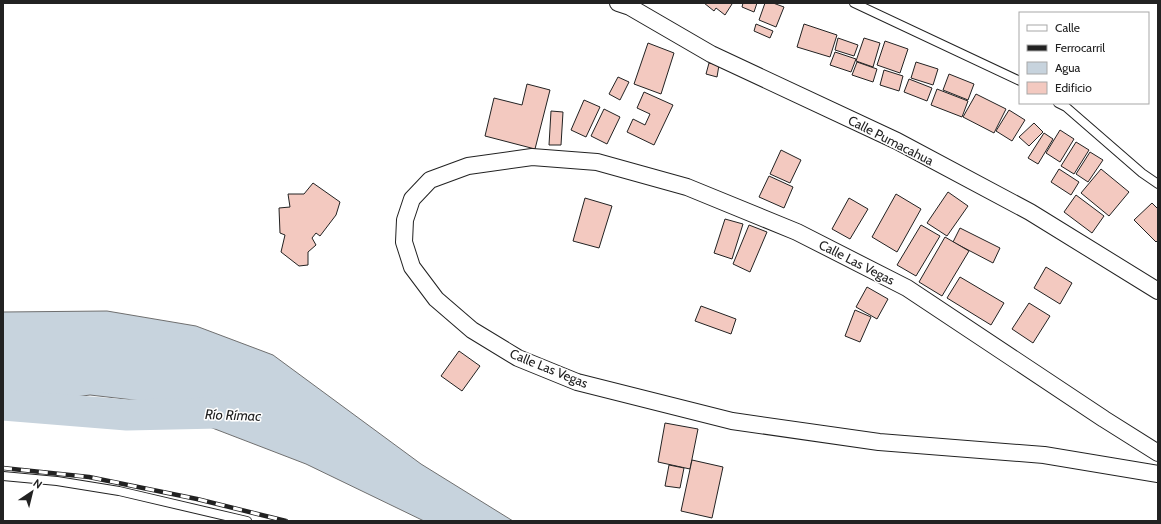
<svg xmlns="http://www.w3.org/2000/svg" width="1161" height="524" viewBox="0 0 1161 524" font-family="Cabin,sans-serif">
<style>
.water{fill:#c7d3dd;stroke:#6f6f6f}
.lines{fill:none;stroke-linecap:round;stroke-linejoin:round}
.river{stroke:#c7d3dd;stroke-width:31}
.building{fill:#f3c9c0;stroke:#222}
.service-casing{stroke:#222;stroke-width:10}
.minor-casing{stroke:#222;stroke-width:18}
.service{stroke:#fff;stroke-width:8}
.minor{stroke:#fff;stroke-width:16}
.rail-casing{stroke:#222;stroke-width:4.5}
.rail{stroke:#fff;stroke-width:3;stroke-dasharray:9;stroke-linecap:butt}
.labels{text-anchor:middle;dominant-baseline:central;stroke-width:3;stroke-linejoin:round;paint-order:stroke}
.street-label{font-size:13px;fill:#222;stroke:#fff}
.water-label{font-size:14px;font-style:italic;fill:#222;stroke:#fff}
</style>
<rect width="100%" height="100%" fill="#fff"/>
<!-- water -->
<path class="water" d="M107,311L196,326L273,355L421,464L513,521H424L306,464L142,401L90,395L3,407V312Z"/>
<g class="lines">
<!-- river -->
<path class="river" d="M3,405L127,415L219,413"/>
</g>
<!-- building -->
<g class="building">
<path d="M704,3H731L732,4L725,15L716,8L714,11Z"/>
<path d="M743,3H757L754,12L742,7Z"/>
<path d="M765,3H773L784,7L776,27L759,20Z"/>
<path d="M756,24L773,31L770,38L754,31Z"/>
<path d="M804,24L837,35L830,57L797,47Z"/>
<path d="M838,38L858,45L854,56L835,50Z"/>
<path d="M864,38L880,43L873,67L856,61Z"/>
<path d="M885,41L908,49L900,73L877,65Z"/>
<path d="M648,43L674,53L661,94L634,84Z"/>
<path d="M835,52L856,59L851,72L830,65Z"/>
<path d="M857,62L877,69L873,82L852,75Z"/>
<path d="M916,62L938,69L933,85L911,78Z"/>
<path d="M709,63L719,65L717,77L706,74Z"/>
<path d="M884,70L903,76L899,91L880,85Z"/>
<path d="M949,74L974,84L968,100L943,90Z"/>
<path d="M618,77L629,82L620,100L609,94Z"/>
<path d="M909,79L932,88L927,101L904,92Z"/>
<path d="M527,84L550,90L535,149L485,136L494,98L522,105Z"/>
<path d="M937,89L968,101L962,117L931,105Z"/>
<path d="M644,92L673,105L654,145L627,132L633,119L645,125L650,114L637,108Z"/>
<path d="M976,94L1006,109L994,133L963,117Z"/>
<path d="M584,100L600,107L586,137L571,130Z"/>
<path d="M604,109L620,117L607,144L591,136Z"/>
<path d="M1009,110L1025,120L1012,141L996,131Z"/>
<path d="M551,111L563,112L561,145H549Z"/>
<path d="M1034,123L1043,132L1029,146L1019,137Z"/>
<path d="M1060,130L1074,139L1060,162L1046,153Z"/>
<path d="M1044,133L1053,139L1038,164L1028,158Z"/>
<path d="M1076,142L1089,150L1074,174L1061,166Z"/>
<path d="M781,150L801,160L790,183L770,174Z"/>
<path d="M1090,152L1103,160L1088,182L1076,174Z"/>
<path d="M1059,169L1079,182L1071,195L1051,182Z"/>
<path d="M1101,169L1129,192L1109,216L1081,193Z"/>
<path d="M769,176L793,187L784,208L759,197Z"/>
<path d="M313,183L340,202L336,215L320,236L316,233L312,238L316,245L308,252V265L299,266L281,252L285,235L280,233L279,208L290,207L288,194H304Z"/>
<path d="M948,192L968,206L947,236L927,223Z"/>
<path d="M896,194L921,209L897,252L872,237Z"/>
<path d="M1076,195L1104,216L1092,233L1064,212Z"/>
<path d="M585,198L612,206L599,248L573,241Z"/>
<path d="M849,198L868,209L850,239L832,229Z"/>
<path d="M1152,203L1158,209V240L1156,242L1134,220Z"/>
<path d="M725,219L743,224L732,259L714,253Z"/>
<path d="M749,225L767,232L750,272L733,264Z"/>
<path d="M921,225L940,236L916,276L897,265Z"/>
<path d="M960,228L1000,248L993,263L953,242Z"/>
<path d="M945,237L969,251L942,296L919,282Z"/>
<path d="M1046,267L1072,283L1060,304L1034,288Z"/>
<path d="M960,277L1004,303L991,325L947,298Z"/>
<path d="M867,287L888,299L877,319L856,307Z"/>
<path d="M1029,303L1050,316L1033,343L1012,329Z"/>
<path d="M701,306L736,319L731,334L695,321Z"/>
<path d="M855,310L871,317L860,342L845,336Z"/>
<path d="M459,351L480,366L462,391L441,376Z"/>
<path d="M665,423L698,429L690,469L658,462Z"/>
<path d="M692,460L723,467L712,518L681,511Z"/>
<path d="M669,465L684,468L680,488L665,486Z"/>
</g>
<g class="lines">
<defs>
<g id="service">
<path d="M854,3L1020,81"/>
<path d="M1058,103L1066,107L1142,173L1158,184"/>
<path d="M3,476L57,481L119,491L247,521"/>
</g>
<g id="minor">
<path d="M618,3L630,7L711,54L897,141L1030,212L1158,291"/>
<path d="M1158,453L1104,419L907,288L797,232L687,187L597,162L532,157L468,166L430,180L412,199L405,220L404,242L412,267L436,299L472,330L518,358L577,382L732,421L879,442L1044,455L1158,474"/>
</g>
</defs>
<!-- service casing -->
<use href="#service" class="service-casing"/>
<!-- minor casing -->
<use href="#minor" class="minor-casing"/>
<!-- service -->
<use href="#service" class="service"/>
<!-- minor -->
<use href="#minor" class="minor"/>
<defs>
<path id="rail" d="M3,468L89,477L197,499L286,521"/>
</defs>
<!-- rail casing -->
<use href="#rail" class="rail-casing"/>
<!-- rail -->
<use href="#rail" class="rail"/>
</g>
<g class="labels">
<!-- street labels -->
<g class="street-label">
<text transform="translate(891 140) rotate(27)">Calle Pumacahua</text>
<text transform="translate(857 262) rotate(27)">Calle Las Vegas</text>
<text transform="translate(549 368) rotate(22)">Calle Las Vegas</text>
</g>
<!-- water labels -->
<g class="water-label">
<text transform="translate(233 415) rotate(2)">Río Rímac</text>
</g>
</g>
<!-- border -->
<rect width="1161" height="524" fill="none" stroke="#222222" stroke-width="8"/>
<!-- legend -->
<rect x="1019" y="12" width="130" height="92" fill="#ffffff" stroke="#a7a7a7"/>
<rect x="1027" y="25" width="20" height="6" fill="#ffffff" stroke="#a7a7a7"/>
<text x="1055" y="32" font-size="12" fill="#222222">Calle</text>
<rect x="1027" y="45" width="20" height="6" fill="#222222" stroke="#a7a7a7"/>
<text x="1055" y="52" font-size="12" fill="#222222">Ferrocarril</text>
<rect x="1027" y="62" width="20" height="12" fill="#c7d3dd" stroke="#a7a7a7"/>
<text x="1055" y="72" font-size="12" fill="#222222">Agua</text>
<rect x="1027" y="82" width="20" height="12" fill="#f3c9c0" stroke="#a7a7a7"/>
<text x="1055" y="92" font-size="12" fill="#222222">Edificio</text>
<!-- north arrow -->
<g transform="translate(32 492) rotate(35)" stroke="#ffffff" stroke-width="3" paint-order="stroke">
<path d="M0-3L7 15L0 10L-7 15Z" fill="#222222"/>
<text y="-6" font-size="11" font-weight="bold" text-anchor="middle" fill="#222222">N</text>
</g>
</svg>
